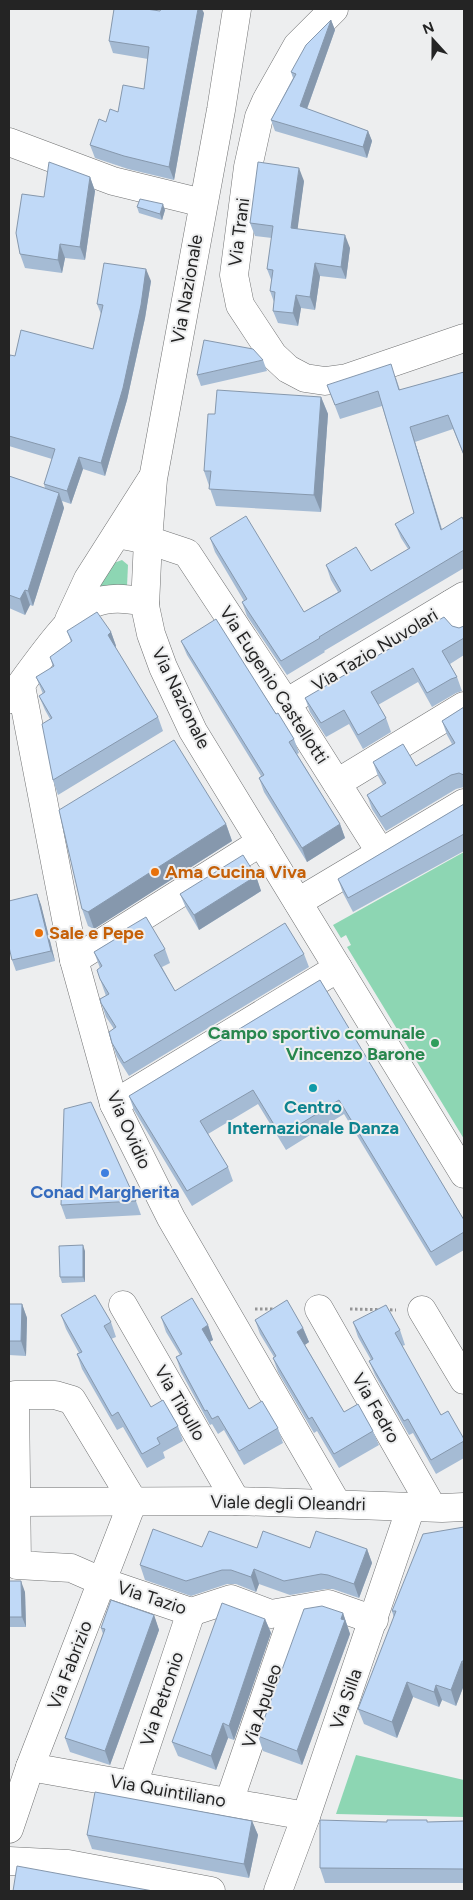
<svg xmlns="http://www.w3.org/2000/svg" width="473" height="1900" viewBox="0 0 473 1900" font-family="Figtree,sans-serif">
<style>
.green{fill:#8dd6b3}
.lines{fill:none;stroke-linecap:round;stroke-linejoin:round}
.minor-casing{stroke:#717273;stroke-width:29}
.path{stroke:#959596;stroke-width:3;stroke-dasharray:2.5 2.5;stroke-linecap:butt}
.minor{stroke:#fff;stroke-width:28}
.wall{fill:#a5bbd4}
.shaded-wall{fill:#8698ad}
.building{fill:#c0d9f7;stroke:#8698ad}
.food-dot{fill:#e8710a;stroke:#edeeef;stroke-width:2}
.leisure-dot{fill:#2e9e5b;stroke:#edeeef;stroke-width:2}
.culture-dot{fill:#0f9aa8;stroke:#edeeef;stroke-width:2}
.shop-dot{fill:#3f7fe0;stroke:#edeeef;stroke-width:2}
.labels{text-anchor:middle;dominant-baseline:central;stroke-width:4;stroke-linejoin:round;paint-order:stroke}
.street-label{font-size:18px;fill:#242424;stroke:#edeeef}
.food-label{font-size:18px;font-weight:bold;fill:#c56008;stroke:#edeeef;text-anchor:start}
.leisure-label{font-size:18px;font-weight:bold;fill:#27864d;stroke:#edeeef;text-anchor:end}
.culture-label{font-size:18px;font-weight:bold;fill:#0d838f;stroke:#edeeef}
.shop-label{font-size:18px;font-weight:bold;fill:#366cbe;stroke:#edeeef}
</style>
<rect width="100%" height="100%" fill="#edeeef"/>
<!-- green -->
<g class="green">
<path d="M122,560L128,565L127,586L99,589L100,583L111,564Z"/>
<path d="M464,852V1139L347,947L351,945L346,935L341,938L333,925Z"/>
<path d="M356,1755L464,1780V1817L336,1814Z"/>
</g>
<g class="lines">
<defs>
<g id="minor">
<path d="M237,9L221,110L153,479L148,540L145,606L151,634L163,667L193,731L464,1174"/>
<path d="M334,9L297,46L266,101L259,117L248,167L234,275L240,305L273,355L288,369L305,378L325,381L347,378L464,338"/>
<path d="M9,142L113,181L203,203"/>
<path d="M117,534L148,540L187,553L286,703L381,853"/>
<path d="M451,604L464,626"/>
<path d="M69,620L88,579L151,480"/>
<path d="M21,686L74,960L114,1104L171,1218L337,1504"/>
<path d="M10,699C27,677 69,614 92,604C110,596 127,599 145,602"/>
<path d="M286,703L464,596"/>
<path d="M337,783L464,706"/>
<path d="M298,902L464,803"/>
<path d="M74,960L261,842"/>
<path d="M114,1104L338,968"/>
<path d="M123,1305L236,1501"/>
<path d="M319,1309L432,1507"/>
<path d="M422,1310L464,1380"/>
<path d="M133,1501L72,1400L55,1395H15L17,1565L71,1568L103,1582L191,1612L231,1599L271,1614L328,1604L374,1620"/>
<path d="M17,1502L236,1501L442,1508L464,1507"/>
<path d="M30,1767L306,1816"/>
<path d="M133,1785L191,1612"/>
<path d="M229,1802L295,1610"/>
<path d="M9,1829L30,1767L133,1501"/>
<path d="M9,1861L68,1864L211,1891"/>
<path d="M278,1891L306,1816L411,1507"/>
</g>
</defs>
<!-- minor casing -->
<use href="#minor" class="minor-casing"/>
<!-- path -->
<g class="path">
<path d="M255,1309H276"/>
<path d="M350,1309L396,1310"/>
</g>
<!-- minor -->
<use href="#minor" class="minor"/>
</g>
<!-- wall -->
<g class="wall">
<path d="M160,11L204,13L174,180L128,169L95,158L90,145L118,112L144,89L148,59L113,53L109,41Z"/>
<path d="M331,20L335,30L307,109L368,131L372,141L367,158L275,131L271,120L293,78L291,72Z"/>
<path d="M90,177L95,191L85,260L65,258L62,273L25,268L20,254Z"/>
<path d="M304,181L297,229L350,248L346,279L320,276L315,310L301,308L298,326L278,323L273,311L274,302L270,291L272,282L267,269L272,238L255,236L250,223Z"/>
<path d="M137,207L165,210L162,220L139,213Z"/>
<path d="M151,281L145,318L127,400L105,476L83,469L71,504L62,501L64,508L33,606L30,605L25,615L9,608V476L45,488L44,484L52,459L9,446V360L15,356L93,349L101,314L97,304Z"/>
<path d="M263,360L267,371L201,386L197,375Z"/>
<path d="M464,372V456L453,429L415,442L442,529L464,521V568L324,651L325,652L287,675L247,616L242,602L244,601L215,552L210,538L304,612L338,592L331,580L326,565L371,571L408,549L401,538L395,524L414,513L382,406L340,419L327,385L396,378L400,390Z"/>
<path d="M321,397L328,414L321,512L216,506L204,471L215,414Z"/>
<path d="M452,626L459,628L464,626V655L450,664L457,677L462,691L456,693L432,707L418,682L378,705L386,718L391,732L363,749L349,724L326,737L310,712L305,698Z"/>
<path d="M67,631L111,632L116,646L115,647L158,717L163,731L58,795L53,780L50,719L45,710L39,696L43,694L36,677L53,667L50,657L71,642Z"/>
<path d="M181,641L276,714L294,739L299,753L297,754L340,824L345,838L307,862L264,792L259,778L261,776L187,655Z"/>
<path d="M464,707V787L456,789L386,831L372,809L367,795L383,785L378,776L373,762L416,766L452,744L447,735L442,721Z"/>
<path d="M464,804V851L353,912L343,893L338,879Z"/>
<path d="M226,824L232,841L94,929L88,926L82,909Z"/>
<path d="M256,876L261,891L199,930L186,908L180,894Z"/>
<path d="M37,894L41,905L55,961L16,971L12,960Z"/>
<path d="M119,933L165,949L170,963L162,967L175,991L304,954L309,967L129,1076L117,1057L112,1043L114,1029L106,1017L100,999L106,996L100,979V968L94,952L120,936Z"/>
<path d="M320,980L464,1220V1250L436,1266L344,1114L286,1150L258,1104L208,1134L228,1167L233,1181L192,1206L134,1110L129,1096Z"/>
<path d="M136,1201L141,1215L66,1219L61,1205Z"/>
<path d="M85,1251V1282L62,1283L60,1277Z"/>
<path d="M9,1304H22L27,1318L26,1356L9,1355Z"/>
<path d="M61,1315L111,1322L116,1337L111,1339L151,1407L178,1426L183,1441L163,1452L165,1458L147,1468L123,1427L117,1430L82,1369L77,1354L79,1353L66,1329Z"/>
<path d="M161,1317L208,1325L213,1340L210,1342L249,1409L278,1428L283,1443L244,1465L224,1430L218,1434L212,1424L210,1425L181,1372L176,1357L180,1355L166,1332Z"/>
<path d="M255,1320L303,1328L309,1342L305,1345L344,1412L373,1431L379,1445L339,1468L317,1431L314,1433L278,1372L273,1358L274,1357L260,1334Z"/>
<path d="M353,1322L400,1330L405,1345L402,1346L441,1415L464,1439V1458L436,1474L413,1433L409,1435L375,1375L369,1361L371,1360L358,1337Z"/>
<path d="M464,1527V1685L456,1706L442,1700L439,1707L413,1697L397,1738L364,1724L358,1709L394,1618L392,1611Z"/>
<path d="M202,1547L367,1549L372,1563L359,1598L333,1589H326L290,1595L259,1584L256,1592L236,1584H227L191,1596L145,1580L140,1565Z"/>
<path d="M9,1581L25,1592L26,1627H9Z"/>
<path d="M343,1613L350,1634L302,1765L263,1751L258,1736Z"/>
<path d="M154,1615L159,1630L110,1765L70,1752L65,1738L103,1634L101,1628Z"/>
<path d="M265,1619L271,1633L234,1740L228,1738L216,1770L178,1756L172,1742Z"/>
<path d="M252,1821L258,1835L249,1878L92,1849L87,1835Z"/>
<path d="M464,1821V1883H325L320,1868L428,1822Z"/>
</g>
<!-- shaded-wall -->
<g class="shaded-wall">
<path d="M198,9H202L204,13L174,180L169,167Z"/>
<path d="M331,20L335,30L304,117L300,106Z"/>
<path d="M368,131L372,141L367,158L363,147Z"/>
<path d="M299,168L304,181L296,241L291,228Z"/>
<path d="M90,177L95,191L85,260L80,247Z"/>
<path d="M163,204L165,210L162,220L160,214Z"/>
<path d="M345,235L350,248L346,279L341,267Z"/>
<path d="M60,244L65,258L62,273L58,260Z"/>
<path d="M315,263L320,276L315,310L310,297Z"/>
<path d="M146,269L151,281L145,318L127,400L105,476L101,463Z"/>
<path d="M296,295L301,308L298,326L293,313Z"/>
<path d="M321,397L328,414L321,512L314,495Z"/>
<path d="M410,427L415,442L446,544L441,530Z"/>
<path d="M79,457L83,469L71,504L67,491Z"/>
<path d="M59,493L64,508L33,606L28,591Z"/>
<path d="M25,590L30,605L25,615L20,599Z"/>
<path d="M111,632L116,646L113,650L108,635Z"/>
<path d="M226,824L232,841L94,929L88,912Z"/>
<path d="M340,824L345,838L307,862L302,848Z"/>
<path d="M256,876L261,891L199,930L194,915Z"/>
<path d="M37,894L41,905L55,961L51,951Z"/>
<path d="M83,1245L85,1251V1282L83,1277Z"/>
<path d="M22,1304L27,1318L26,1356L21,1341Z"/>
<path d="M208,1325L213,1340L207,1343L202,1329Z"/>
<path d="M303,1328L309,1342L303,1346L297,1332Z"/>
<path d="M367,1549L372,1563L359,1598L354,1584Z"/>
<path d="M254,1569L259,1584L256,1592L251,1577Z"/>
<path d="M21,1581L25,1592L26,1627L22,1617Z"/>
<path d="M343,1613L350,1634L302,1765L297,1751Z"/>
<path d="M154,1615L159,1630L110,1765L105,1751Z"/>
<path d="M265,1619L271,1633L234,1740L229,1726Z"/>
<path d="M462,1661L464,1667V1685L456,1706L451,1690Z"/>
<path d="M407,1682L413,1697L397,1738L392,1722Z"/>
<path d="M436,1685L442,1700L439,1707L434,1692Z"/>
<path d="M223,1723L228,1738L216,1770L211,1756Z"/>
<path d="M252,1821L258,1835L249,1878L244,1864Z"/>
</g>
<!-- building -->
<g class="building">
<path d="M114,9H146L160,11L161,9H198L169,167L124,156L90,145L99,119L106,122L110,109L118,112L123,85L144,89L149,47L109,41Z"/>
<path d="M331,20L300,106L368,131L363,147L271,120L296,74L291,72L306,45Z"/>
<path d="M49,162L90,177L80,247L60,244L58,260L20,254L16,233L22,194L44,197Z"/>
<path d="M258,162L299,168L291,228L345,235L341,267L315,263L310,297L296,295L293,313L273,311L275,292L270,291L273,270L267,269L273,226L250,223Z"/>
<path d="M140,199L163,204L160,214L137,207Z"/>
<path d="M104,263L146,269L141,305L123,388L101,463L79,457L67,491L44,484L55,449L9,436V360L10,355L15,356L21,330L93,349L103,305L97,304Z"/>
<path d="M204,340L253,349L263,360L197,375Z"/>
<path d="M391,364L399,390L464,372V455L448,415L410,427L441,530L462,517L464,521V550L319,637L320,638L281,661L242,602L247,599L210,538L246,516L304,612L341,591L326,565L356,547L371,571L410,548L395,524L414,513L378,391L335,405L327,385Z"/>
<path d="M217,390L321,397L314,495L209,489L211,471H204L208,414H215Z"/>
<path d="M9,476L59,493L28,591L25,590L20,599L9,595Z"/>
<path d="M97,612L111,632L108,635L158,717L53,780L42,724L52,718L39,696L45,692L36,677L54,666L50,657L72,641L67,631Z"/>
<path d="M444,617L452,626L459,628L464,626V638L442,651L457,677L451,679L427,693L413,668L371,692L386,718L358,735L344,710L321,723L305,698Z"/>
<path d="M216,619L276,714L278,713L294,739L289,742L340,824L302,848L259,778L264,775L181,641Z"/>
<path d="M464,707V775L459,773L451,775L381,817L367,795L386,783L373,762L403,744L416,766L455,743L442,721Z"/>
<path d="M174,740L226,824L88,912L82,909L59,810Z"/>
<path d="M464,804V834L348,898L338,879Z"/>
<path d="M243,855L256,876L194,915L180,894Z"/>
<path d="M37,894L51,951L12,960L9,947V901Z"/>
<path d="M146,917L165,949L154,955L175,991L285,923L304,954L124,1063L112,1043L109,1032L116,1027L101,1003L100,999L109,994L100,979L97,970L102,966L94,952L122,935L119,933Z"/>
<path d="M320,980L464,1220V1232L431,1252L339,1100L281,1136L253,1090L200,1121L228,1167L187,1191L129,1096Z"/>
<path d="M91,1102L136,1201L61,1205L64,1109Z"/>
<path d="M83,1245V1277H60L59,1246Z"/>
<path d="M95,1295L111,1322L104,1326L151,1407L163,1400L178,1426L157,1438L160,1444L142,1454L118,1412L112,1416L77,1354L82,1352L61,1315Z"/>
<path d="M192,1298L208,1325L202,1329L249,1409L262,1401L278,1428L239,1451L218,1416L212,1419L207,1410L205,1411L176,1357L182,1354L161,1317Z"/>
<path d="M287,1300L303,1328L297,1332L344,1412L358,1404L373,1431L334,1454L312,1417L309,1419L273,1358L276,1356L255,1320Z"/>
<path d="M9,1304H22L21,1341H9Z"/>
<path d="M386,1305L400,1330L395,1333L441,1415L448,1411L464,1439V1441L431,1460L408,1419L404,1421L369,1361L373,1359L353,1322Z"/>
<path d="M464,1527V1661H462L451,1690L436,1685L434,1692L407,1682L392,1722L358,1709L396,1611H392L423,1534Z"/>
<path d="M153,1529L202,1547L209,1531L257,1548L263,1531L310,1548L316,1531L367,1549L354,1584L328,1575L321,1574L284,1581L254,1569L251,1577L231,1570H222L186,1581L140,1565Z"/>
<path d="M9,1581H21L22,1617H9Z"/>
<path d="M111,1600L154,1615L105,1751L65,1738L105,1629L101,1628Z"/>
<path d="M222,1603L265,1619L229,1726L223,1723L211,1756L172,1742Z"/>
<path d="M322,1606L343,1613L341,1619L345,1620L297,1751L258,1736L304,1609Z"/>
<path d="M95,1792L252,1821L244,1864L87,1835Z"/>
<path d="M320,1820L387,1822V1820H427V1822L464,1821V1869L320,1868Z"/>
<path d="M17,1866L153,1891H13Z"/>
</g>
<!-- markers -->
<g class="food-dot">
<circle cx="155" cy="872" r="5"/>
<circle cx="39" cy="933" r="5"/>
</g>
<circle class="leisure-dot" cx="435" cy="1043" r="5"/>
<circle class="culture-dot" cx="313" cy="1088" r="5"/>
<circle class="shop-dot" cx="105" cy="1173" r="5"/>
<g class="labels">
<!-- street labels -->
<g class="street-label">
<text transform="translate(239 232) rotate(-83)">Via Trani</text>
<text transform="translate(187 289) rotate(-80)">Via Nazionale</text>
<text transform="translate(375 650) rotate(-31)">Via Tazio Nuvolari</text>
<text transform="translate(274 685) rotate(57)">Via Eugenio Castellotti</text>
<text transform="translate(181 698) rotate(64)">Via Nazionale</text>
<text transform="translate(129 1130) rotate(66)">Via Ovidio</text>
<text transform="translate(180 1403) rotate(60)">Via Tibullo</text>
<text transform="translate(376 1408) rotate(60)">Via Fedro</text>
<text transform="translate(288 1503) rotate(1)">Viale degli Oleandri</text>
<text transform="translate(152 1598) rotate(18)">Via Tazio</text>
<text transform="translate(70 1665) rotate(-69)">Via Fabrizio</text>
<text transform="translate(162 1699) rotate(-71)">Via Petronio</text>
<text transform="translate(346 1699) rotate(-71)">Via Silla</text>
<text transform="translate(262 1706) rotate(-71)">Via Apuleo</text>
<text transform="translate(168 1791) rotate(10)">Via Quintiliano</text>
</g>
<!-- food labels -->
<g class="food-label">
<text x="165" y="872">Ama Cucina Viva</text>
<text x="49" y="933">Sale e Pepe</text>
</g>
<!-- leisure labels -->
<g class="leisure-label">
<text x="425" y="1033">Campo sportivo comunale<tspan x="425" dy="21">Vincenzo Barone</tspan></text>
</g>
<!-- culture labels -->
<g class="culture-label">
<text x="313" y="1107">Centro<tspan x="313" dy="21">Internazionale Danza</tspan></text>
</g>
<!-- shop labels -->
<g class="shop-label">
<text x="105" y="1192">Conad Margherita</text>
</g>
</g>
<!-- border -->
<rect width="473" height="1900" fill="none" stroke="#242424" stroke-width="20"/>
<!-- north arrow -->
<g transform="translate(433 40) rotate(339)" stroke="#edeeef" stroke-width="4" paint-order="stroke">
<path d="M0-4L9 19L0 12L-9 19Z" fill="#242424"/>
<text y="-8" font-size="14" font-weight="bold" text-anchor="middle" fill="#242424">N</text>
</g>
</svg>
